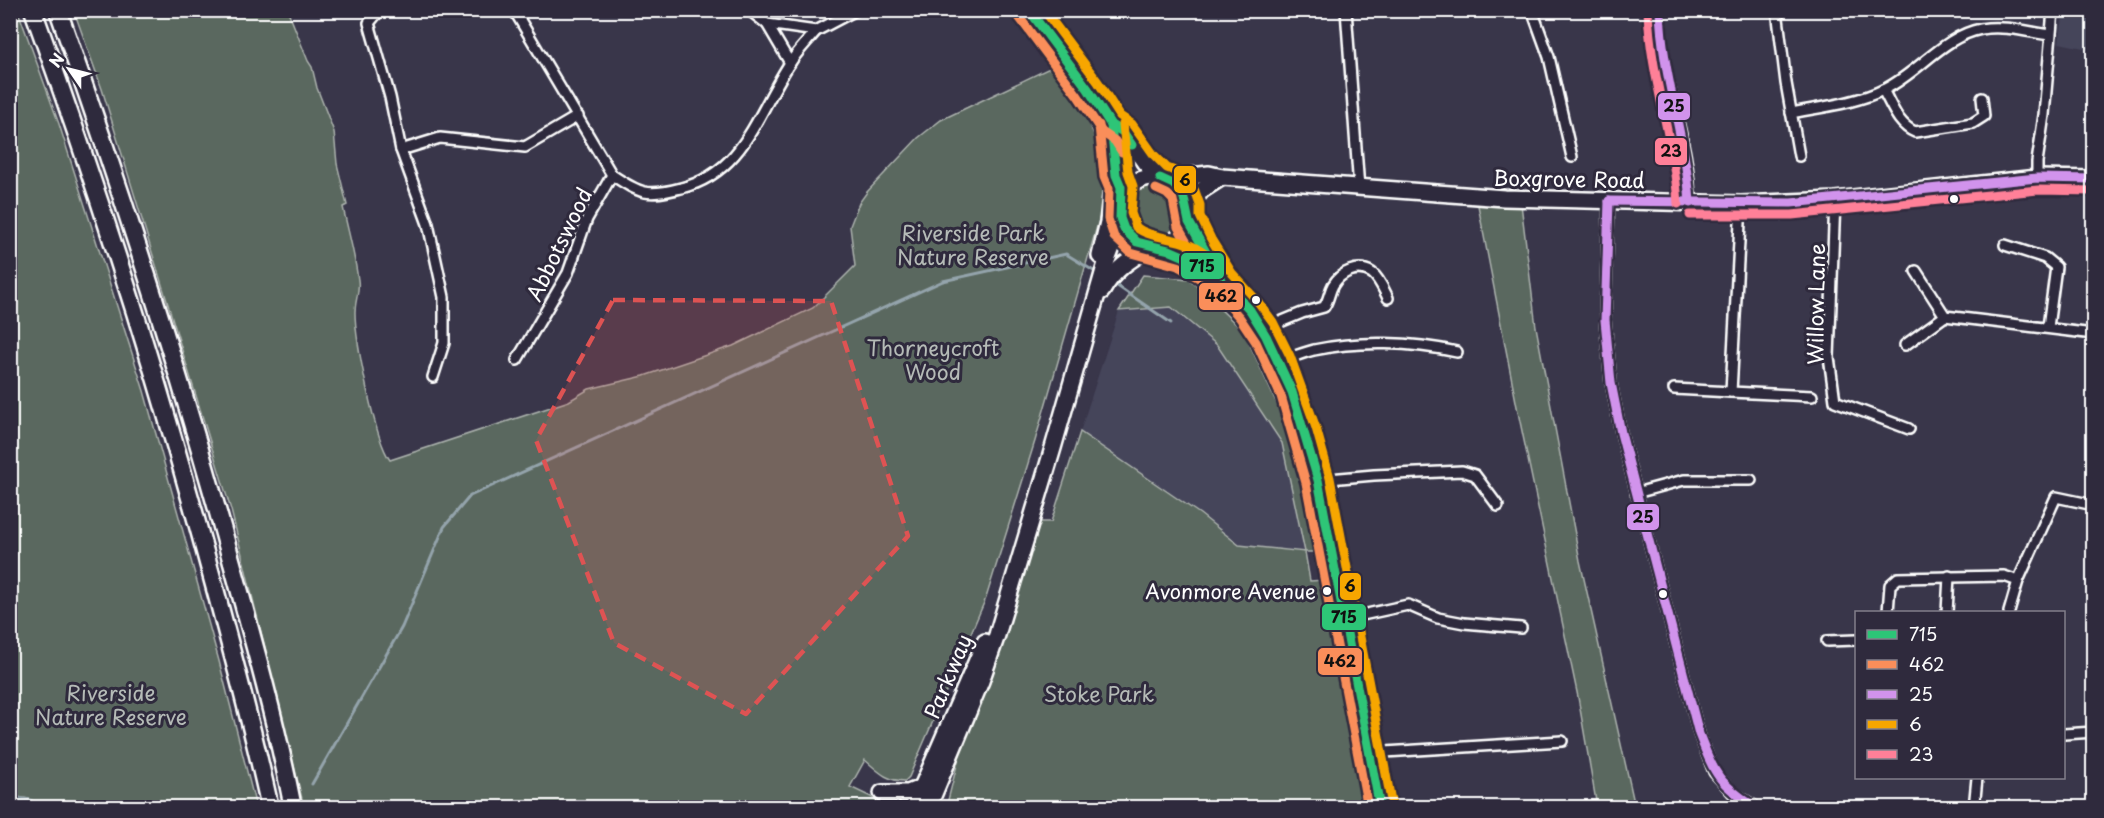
<svg xmlns="http://www.w3.org/2000/svg" width="2104" height="818" viewBox="0 0 2104 818" font-family="'Playpen Sans',sans-serif">
<style>
.built{fill:#45445a}
.green{fill:#5a675e;stroke:#acb3ae;stroke-width:1.5}
.water{fill:#4d6775;stroke:#94a4ac;stroke-width:1.5}
.lines{fill:none;stroke-linecap:round;stroke-linejoin:round}
.stream{stroke:#94a4ac;stroke-width:3}
.minor-casing{stroke:#fff;stroke-width:14}
.primary-casing{stroke:#fff;stroke-width:20}
.trunk-casing{stroke:#fff;stroke-width:21}
.minor{stroke:#2f2a3d;stroke-width:9}
.primary{stroke:#2f2a3d;stroke-width:15}
.trunk{stroke:#2f2a3d;stroke-width:16}
.bus-1-casing{stroke:#2f2a3d;stroke-width:14}
.bus-2-casing{stroke:#2f2a3d;stroke-width:14}
.bus-3-casing{stroke:#2f2a3d;stroke-width:14}
.bus-4-casing{stroke:#2f2a3d;stroke-width:14}
.bus-5-casing{stroke:#2f2a3d;stroke-width:14}
.bus-1{stroke:#2dc577;stroke-width:9}
.bus-2{stroke:#fa8e5a;stroke-width:9}
.bus-3{stroke:#d193ec;stroke-width:9}
.bus-4{stroke:#f7a600;stroke-width:9}
.bus-5{stroke:#ff8098;stroke-width:9}
.marked{fill:#de5353;fill-opacity:0.2;stroke:#de5353;stroke-width:4.5;stroke-dasharray:12 8;stroke-linejoin:round}
.bus-dot{fill:#fff;stroke:#2f2a3d;stroke-width:2}
.labels{text-anchor:middle;dominant-baseline:central;stroke-width:6;stroke-linejoin:round;paint-order:stroke}
.bus-label{font-size:20px;fill:#fff;stroke:#2f2a3d;text-anchor:end}
.street-label{font-size:21px;fill:#fff;stroke:#2f2a3d}
.park-label{font-size:21px;fill:#b5bbb7;stroke:#2f2a3d}
.line-badge{stroke:#2f2a3d;stroke-width:2}
.pale-badge-label{font-size:16px;text-anchor:middle;font-weight:bold;fill:#111}
</style>
<rect width="100%" height="100%" fill="#39364a"/>
<filter id="ink" filterUnits="userSpaceOnUse"><feTurbulence type="fractalNoise" baseFrequency=".0167" numOctaves="2"/><feDisplacementMap in="SourceGraphic" scale="12" xChannelSelector="R" yChannelSelector="G"/><feConvolveMatrix kernelMatrix="1 2 1 2 8 2 1 2 1" color-interpolation-filters="sRGB"/></filter>
<g filter="url(#ink)">
<!-- built -->
<g class="built">
<path d="M2064,11H2093V50L2059,43Z"/>
<path d="M1171,307L1217,345L1282,443L1305,552L1239,545L1200,514L1080,432L1119,311Z"/>
</g>
<!-- green -->
<g class="green">
<path d="M10,11H18L59,124L144,391L219,661L256,807L48,808L29,799L11,796Z"/>
<path d="M74,11H288L308,61L312,67L317,88L334,132L337,164L347,205L343,207C348,231 355,255 358,280C360,290 355,301 355,312C355,339 375,441 390,460L569,401L589,389L644,376L733,346L813,308L855,266L850,226L859,203L867,192L918,138L941,120L1056,65L1081,100L1102,157L1104,168L1102,209L1035,441L986,598L909,777L905,781C886,781 878,771 865,760L850,787L871,797L883,807H304L231,510L102,89Z"/>
<circle cx="1151" cy="212" r="28"/>
<path d="M1477,200L1521,204L1536,327L1580,561L1635,807H1597L1578,697L1518,412Z"/>
<path d="M1143,275L1189,279L1244,332L1293,439L1315,552H1305L1310,581L1325,580L1367,807L946,808L968,722L1037,522H1051L1080,432L1200,514L1239,545L1305,552L1282,443L1217,345L1171,307L1119,311Z"/>
</g>
<!-- water -->
<path class="water" d="M10,796L29,799L48,807H11Z"/>
<g class="lines">
<!-- stream -->
<g class="stream">
<path d="M1113,283L1171,323"/>
<path d="M312,784L402,627L444,527L470,496L943,281L1066,254L1097,273"/>
<path d="M245,808L250,804"/>
</g>
<defs>
<g id="minor">
<path d="M380,10L369,23L390,97L401,150L428,224L444,297V343L433,377"/>
<path d="M514,10L612,175C641,194 647,197 681,188C744,173 758,111 790,63C797,52 807,42 816,31"/>
<path d="M749,10L767,24L816,31L856,10"/>
<path d="M1346,10L1359,189"/>
<path d="M1532,10L1549,57L1572,157"/>
<path d="M1660,10C1658,76 1690,136 1690,203"/>
<path d="M1777,10L1786,83L1799,156"/>
<path d="M767,24L790,63"/>
<path d="M1883,90C1892,106 1898,125 1915,132L1973,123L1984,116L1982,98"/>
<path d="M1791,113C1822,107 1857,103 1885,89C1918,73 1944,36 1981,29C2004,25 2028,32 2050,35"/>
<path d="M401,150L440,138L525,147L578,116"/>
<path d="M2037,178V162L2044,115L2053,10"/>
<path d="M1835,200L1829,357L1835,401L1909,429"/>
<path d="M1609,201L1605,320L1611,383L1621,433L1699,734L1714,772L1732,792L1757,808"/>
<path d="M1741,204L1731,392L1812,396"/>
<path d="M2005,245L2045,258L2056,267L2048,327"/>
<path d="M1916,271L1945,316L2094,334"/>
<path d="M1263,329L1302,313L1324,307C1329,300 1329,292 1333,285C1341,272 1358,264 1372,273C1379,278 1384,290 1388,298"/>
<path d="M1905,345L1945,316"/>
<path d="M517,360L568,273L587,219L612,175"/>
<path d="M1279,361C1291,358 1302,353 1314,350C1360,340 1412,342 1457,352"/>
<path d="M1674,389L1731,392"/>
<path d="M1318,480L1374,475L1462,471L1475,475L1498,506"/>
<path d="M1636,493L1684,480H1751"/>
<path d="M1888,612L1890,585L1898,578L2004,576L2018,581"/>
<path d="M1947,612L1949,576"/>
<path d="M2009,612L2018,581L2056,497L2094,505"/>
<path d="M1344,619L1408,605L1438,618L1464,623L1521,628"/>
<path d="M1827,641L1856,640"/>
<path d="M2064,734L2094,732"/>
<path d="M1369,753L1562,741"/>
<path d="M1974,808L1977,778"/>
</g>
<g id="primary">
<path d="M1029,10L1088,89L1111,125L1123,132L1145,163L1160,178"/>
<circle cx="1154" cy="212" r="35"/>
<path d="M1165,179L1209,174L1222,177L1504,198L1741,204L1835,200L2037,178L2094,179"/>
<path d="M1188,207L1202,190L1222,177"/>
<path d="M1188,219C1198,240 1208,260 1221,279C1234,297 1251,310 1263,329C1290,375 1304,429 1318,480L1380,808"/>
<path d="M1157,247L1185,256L1215,275"/>
<path d="M1100,256L1108,222L1112,187L1116,175L1111,125"/>
<path d="M1102,291C1114,269 1131,259 1151,247"/>
<path d="M882,793H908L923,787"/>
<path d="M913,808L985,642"/>
<path d="M928,808L981,681L997,635L1053,448L1106,263L1121,224"/>
</g>
<g id="trunk">
<path d="M33,10C100,195 160,384 211,574C232,651 253,729 270,808"/>
<path d="M58,10C119,183 175,358 224,534C249,625 275,716 293,808"/>
</g>
</defs>
<!-- minor casing -->
<use href="#minor" class="minor-casing"/>
<!-- primary casing -->
<use href="#primary" class="primary-casing"/>
<!-- trunk casing -->
<use href="#trunk" class="trunk-casing"/>
<!-- minor -->
<use href="#minor" class="minor"/>
<!-- primary -->
<use href="#primary" class="primary"/>
<!-- trunk -->
<use href="#trunk" class="trunk"/>
<defs>
<g id="bus-1">
<path d="M1029,10L1088,89L1111,125L1123,132L1132,145"/>
<path d="M1111,125L1116,175L1121,187L1120,218L1124,229L1137,242L1169,250L1192,260L1206,268L1230,288L1250,310L1266,336L1292,392L1318,480L1380,808"/>
<path d="M1160,178L1173,184L1183,194L1189,222L1220,277"/>
</g>
<g id="bus-2">
<path d="M1019,17L1078,96L1102,132L1115,141L1122,152"/>
<path d="M1099,125L1104,177L1109,189L1108,219L1114,237L1131,253L1178,266L1199,278L1221,296L1240,318L1256,342L1281,396L1306,483L1368,808"/>
<path d="M1156,189L1167,194L1173,200L1178,227L1210,283"/>
</g>
<g id="bus-3">
<path d="M1660,10C1662,76 1686,138 1690,203"/>
<path d="M1609,201L1605,320L1611,383L1621,433L1699,734C1715,775 1718,783 1756,808"/>
<path d="M1609,201L1791,203L2037,178L2094,179"/>
</g>
<g id="bus-4">
<path d="M1044,10L1098,82L1120,116L1132,124L1154,155L1167,168L1178,172L1195,191L1200,205V216L1211,239L1232,273L1259,303L1273,322L1290,356L1316,428L1330,478L1392,806"/>
<path d="M1123,124L1128,172L1133,186L1131,213L1136,227C1149,238 1173,237 1190,245C1203,251 1215,261 1227,269"/>
</g>
<g id="bus-5">
<path d="M1648,10C1650,76 1674,138 1678,204"/>
<path d="M1690,215H1792L2038,190L2094,191"/>
</g>
</defs>
<!-- bus-1 casing -->
<use href="#bus-1" class="bus-1-casing"/>
<!-- bus-2 casing -->
<use href="#bus-2" class="bus-2-casing"/>
<!-- bus-3 casing -->
<use href="#bus-3" class="bus-3-casing"/>
<!-- bus-4 casing -->
<use href="#bus-4" class="bus-4-casing"/>
<!-- bus-5 casing -->
<use href="#bus-5" class="bus-5-casing"/>
<!-- bus-1 -->
<use href="#bus-1" class="bus-1"/>
<!-- bus-2 -->
<use href="#bus-2" class="bus-2"/>
<!-- bus-3 -->
<use href="#bus-3" class="bus-3"/>
<!-- bus-4 -->
<use href="#bus-4" class="bus-4"/>
<!-- bus-5 -->
<use href="#bus-5" class="bus-5"/>
</g>
</g>
<!-- marked area -->
<path class="marked" d="M613,300L831,301L908,536L746,714L614,643L536,440Z"/>
<!-- markers -->
<g class="bus-dot">
<circle cx="1954" cy="199" r="5"/>
<circle cx="1256" cy="300" r="5"/>
<circle cx="1327" cy="591" r="5"/>
<circle cx="1663" cy="594" r="5"/>
</g>
<g class="labels">
<!-- bus labels -->
<g class="bus-label">
<text x="1316" y="591">Avonmore Avenue</text>
</g>
<!-- street labels -->
<g class="street-label">
<text transform="translate(1569 178) rotate(1)">Boxgrove Road</text>
<text transform="translate(558 244) rotate(-64)">Abbotswood</text>
<text transform="translate(1815 304) rotate(-89)">Willow Lane</text>
<text transform="translate(947 676) rotate(-67)">Parkway</text>
</g>
<!-- park labels -->
<g class="park-label">
<text x="973" y="232">Riverside Park<tspan x="973" dy="24">Nature Reserve</tspan></text>
<text x="933" y="347">Thorneycroft<tspan x="933" dy="24">Wood</tspan></text>
<text x="111" y="692">Riverside<tspan x="111" dy="24">Nature Reserve</tspan></text>
<text x="1099" y="693">Stoke Park</text>
</g>
</g>
<g class="line-badge">
<rect x="1657" y="92" width="34" height="29" rx="6" fill="#d193ec"/>
<rect x="1654" y="137" width="34" height="29" rx="6" fill="#ff8098"/>
<rect x="1173" y="165" width="24" height="29" rx="6" fill="#f7a600"/>
<rect x="1180" y="252" width="45" height="28" rx="6" fill="#2dc577"/>
<rect x="1198" y="282" width="46" height="29" rx="6" fill="#fa8e5a"/>
<rect x="1626" y="503" width="34" height="28" rx="6" fill="#d193ec"/>
<rect x="1339" y="572" width="23" height="29" rx="6" fill="#f7a600"/>
<rect x="1321" y="603" width="46" height="28" rx="6" fill="#2dc577"/>
<rect x="1317" y="647" width="46" height="29" rx="6" fill="#fa8e5a"/>
</g>
<g class="pale-badge-label">
<text x="1674" y="112">25</text>
<text x="1671" y="157">23</text>
<text x="1185" y="186">6</text>
<text x="1202" y="272">715</text>
<text x="1221" y="302">462</text>
<text x="1643" y="523">25</text>
<text x="1350" y="592">6</text>
<text x="1344" y="623">715</text>
<text x="1340" y="667">462</text>
</g>
<!-- margin -->
<rect width="2104" height="818" fill="none" stroke="#2f2a3d" stroke-width="36"/>
<rect x="18" y="18" width="2068" height="782" fill="none" stroke="#fff" stroke-width="2" filter="url(#ink)"/>
<!-- legend -->
<rect x="1855" y="611" width="210" height="168" fill="#2f2a3d" stroke="#827f8b" stroke-width="1.5"/>
<rect x="1867" y="630" width="30" height="9" fill="#2dc577" stroke="#827f8b" stroke-width="1.5"/>
<text x="1909" y="641" font-size="18" fill="#ffffff">715</text>
<rect x="1867" y="660" width="30" height="9" fill="#fa8e5a" stroke="#827f8b" stroke-width="1.5"/>
<text x="1909" y="671" font-size="18" fill="#ffffff">462</text>
<rect x="1867" y="690" width="30" height="9" fill="#d193ec" stroke="#827f8b" stroke-width="1.5"/>
<text x="1909" y="701" font-size="18" fill="#ffffff">25</text>
<rect x="1867" y="720" width="30" height="9" fill="#f7a600" stroke="#827f8b" stroke-width="1.5"/>
<text x="1909" y="731" font-size="18" fill="#ffffff">6</text>
<rect x="1867" y="750" width="30" height="9" fill="#ff8098" stroke="#827f8b" stroke-width="1.5"/>
<text x="1909" y="761" font-size="18" fill="#ffffff">23</text>
<!-- north arrow -->
<g transform="translate(69 69) rotate(305)" stroke="#2f2a3d" stroke-width="4.5" paint-order="stroke">
<path d="M0-4.5L10 22L0 15L-10 22Z" fill="#ffffff"/>
<text y="-9" font-size="16" font-weight="bold" text-anchor="middle" fill="#ffffff">N</text>
</g>
</svg>
